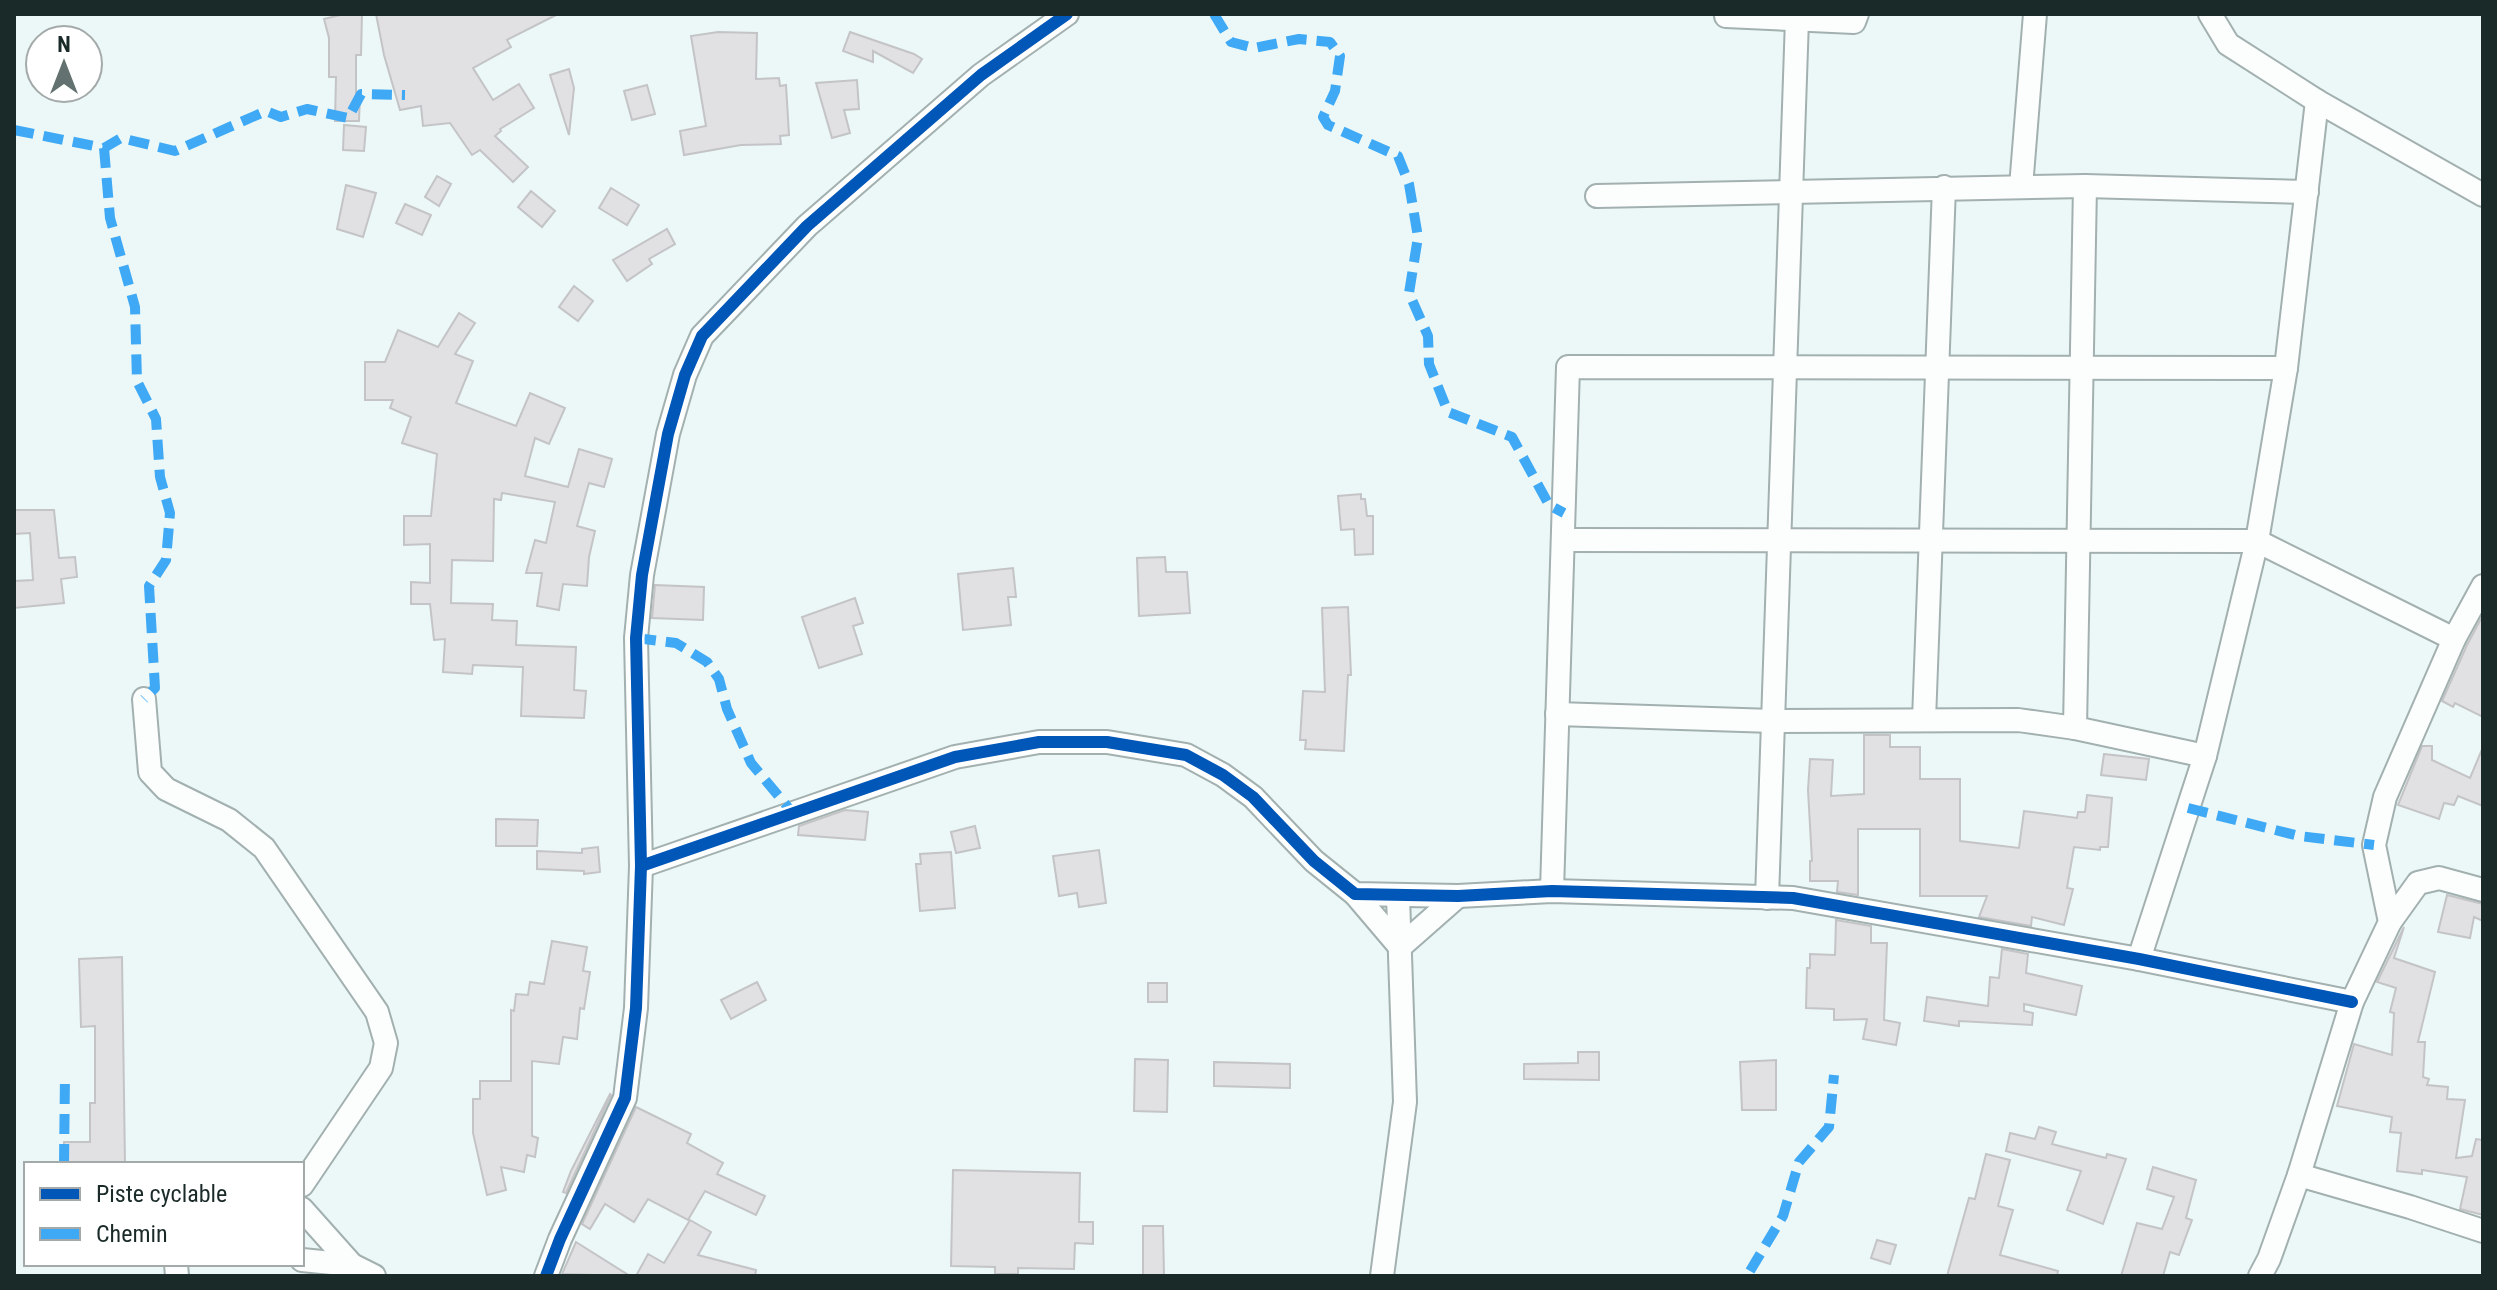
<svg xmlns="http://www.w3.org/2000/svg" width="2497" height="1290" viewBox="0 0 2497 1290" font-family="'Roboto Condensed',sans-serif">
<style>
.building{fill:#e1e0e2;stroke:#c4c4c6;stroke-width:2}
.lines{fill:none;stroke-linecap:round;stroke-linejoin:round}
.minor-casing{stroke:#a2b0af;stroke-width:26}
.minor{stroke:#fcfefe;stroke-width:22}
.quiet{stroke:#3fa9f5;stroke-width:10;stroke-dasharray:20 10;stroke-linecap:butt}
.cycleway-casing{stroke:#fff;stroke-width:17}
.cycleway{stroke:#0057b8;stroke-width:12}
</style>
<rect width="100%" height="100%" fill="#ebf8f7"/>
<!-- building -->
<g class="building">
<path d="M344,14H362L361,55H356V95H360L359,121H335L336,77H329V38L324,19Z"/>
<path d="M376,14H558L507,40L511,47L473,68L493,100L519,84L534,108L500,129L501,131L495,136L528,167L513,182L480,150L472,155L450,123L423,126L421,106L400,110L384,55Z"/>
<path d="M718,32L757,33L756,79L779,78L780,86L786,85L789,135L780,136L781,144L741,145L684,155L680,131L706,126L691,36Z"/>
<path d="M850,32L914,54L922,59L913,73L873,51V62L843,51Z"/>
<path d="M569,69L574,88L569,135L550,75Z"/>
<path d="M857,80L859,109L844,110L850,133L832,138L816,83Z"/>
<path d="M647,85L655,114L632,120L624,91Z"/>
<path d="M344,125L366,127L364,151L343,150Z"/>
<path d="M437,176L451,184L439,206L425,197Z"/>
<path d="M346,185L376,193L363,237L337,229Z"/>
<path d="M611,188L639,205L627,225L599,208Z"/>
<path d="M531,191L555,211L542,227L518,207Z"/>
<path d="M405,204L431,215L422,235L396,223Z"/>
<path d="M667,229L675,244L649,259L652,264L627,281L613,260Z"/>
<path d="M574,286L593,301L578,321L559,307Z"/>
<path d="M459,313L475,323L455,354L473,361L456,403L516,426L530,393L565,408L549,444L535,438L525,476L568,487L579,449L612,459L604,487L589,483L577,526L595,531L589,557L587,586L563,584L559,610L537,606L542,573H526L535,540L546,543L555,502L502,493L501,500L494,499L493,561L452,560L451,603L493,604L492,620L517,621L516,645L576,647L574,690L586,691L584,718L521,716L523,667L473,665L472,674L443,672L445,639L434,640L430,604H411V582L430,583V544L404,545V516H431L437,454L402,443L411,417L390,408L393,400H365V362H385L398,330L438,347Z"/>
<path d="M1361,494V499H1365L1367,516H1373V554L1355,555L1354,529L1341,530L1338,496Z"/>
<path d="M14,510H54L59,558L75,557L77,577L61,579L64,603L14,608V581L33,580L30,533L14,534Z"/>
<path d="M1165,557L1166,572H1187L1190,613L1139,616L1137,558Z"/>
<path d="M1013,568L1016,597H1008L1011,625L963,630L958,574Z"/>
<path d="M655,585L704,587L703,620L652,618Z"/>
<path d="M855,598L863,623L853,626L862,654L819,668L802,617Z"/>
<path d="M1348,607L1351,675H1348L1344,751L1305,749L1306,740H1300L1303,691L1325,692L1322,608Z"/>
<path d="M2483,615V717L2455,703L2453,707L2442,701L2467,645Z"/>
<path d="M1864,735H1890V747H1920V779H1960V841L2019,848L2024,811L2077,818L2078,812H2085L2087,795L2112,798L2108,847H2100V850L2074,847L2067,888L2073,889L2064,925L2032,917L2031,926L1979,917L1987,896H1920V829H1858V895L1837,892L1838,881H1810V861H1812L1808,790L1810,759L1833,760L1831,796L1864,794Z"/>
<path d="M2422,746H2432V760L2470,778L2483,747V806L2458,796L2454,805L2444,803L2439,819L2398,805Z"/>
<path d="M2104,754L2149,759L2146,780L2101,775Z"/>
<path d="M845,810L868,812L865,840L798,835L799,826Z"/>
<path d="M496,819L538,820L537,846H496Z"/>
<path d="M975,826L980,848L956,853L951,832Z"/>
<path d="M598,847L600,872L584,874V871L537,869V851L582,853V849Z"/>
<path d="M1099,850L1106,903L1079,907L1077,893L1059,896L1053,856Z"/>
<path d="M951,852L955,908L920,911L916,864H921L920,854Z"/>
<path d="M2447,895L2483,904V921L2474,917L2470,938L2438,932Z"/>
<path d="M1836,920L1871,926V943H1887L1884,1020L1900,1023L1896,1045L1863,1039L1867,1019L1834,1020V1009L1806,1008L1807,968H1810V954L1835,955Z"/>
<path d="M2404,927L2394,958L2435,972L2418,1042H2425L2423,1077L2429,1079L2427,1085L2448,1087L2447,1099L2465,1100L2456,1158L2472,1156L2476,1139L2483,1140V1215L2460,1209L2467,1177L2422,1170V1174L2397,1171L2401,1133L2390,1132L2392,1117L2337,1106L2354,1044L2392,1055L2394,1013L2390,1012L2396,988L2377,982Z"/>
<path d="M552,941L587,947L583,971L590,972L584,1009L580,1008L577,1039L563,1037L559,1064L532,1061V1136L538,1138L535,1157L527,1155L524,1172L501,1167L506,1190L487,1195L473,1133V1099H480V1081H511V1010L514,1011L516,994L528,995L530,982L544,984Z"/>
<path d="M2002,949L2028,954L2026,973L2082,986L2076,1015L2024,1004V1011L2033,1013L2032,1025L1959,1021V1026L1924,1021L1927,997L1988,1006L1990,977L1999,978Z"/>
<path d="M122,957L125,1164H64V1142H90V1103H95V1026L81,1027L79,959Z"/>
<path d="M757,982L766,1000L731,1019L721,1000Z"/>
<rect x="1148" y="983" width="19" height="19"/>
<path d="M1578,1052H1599V1080L1524,1079V1064L1578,1063Z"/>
<path d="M1135,1059L1168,1060L1167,1112L1134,1111Z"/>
<path d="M1776,1060V1110H1742L1740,1062Z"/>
<path d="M1214,1062L1290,1064V1088L1214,1086Z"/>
<path d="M610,1094L611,1095L566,1193L563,1192L571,1171Z"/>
<path d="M636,1107L691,1134L687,1143L723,1163L717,1174L765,1196L756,1215L705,1191L688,1220L648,1199L634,1222L605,1204L590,1229L582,1224Z"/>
<path d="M2039,1127L2056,1132L2052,1144L2106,1158L2107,1154L2126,1159L2103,1224L2067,1210L2081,1171L2006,1151L2010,1133L2035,1139Z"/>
<path d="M1986,1154L2010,1160L1998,1206L2013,1210L2000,1255L2058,1271L2057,1276H1947L1969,1198L1975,1199Z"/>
<path d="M2153,1167L2196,1180L2186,1218L2192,1220L2179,1255L2170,1252L2163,1276H2121L2137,1223L2162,1229L2174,1197L2147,1189Z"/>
<path d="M953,1170L1080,1173L1079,1222H1093V1244L1075,1243L1074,1269L1018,1268V1274H995V1267L951,1266Z"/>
<path d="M690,1220L711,1232L698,1255L756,1270L755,1276H636L648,1254L664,1263Z"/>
<path d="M1143,1226H1163L1164,1276H1143Z"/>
<path d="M1877,1240L1896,1245L1890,1264L1871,1258Z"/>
<path d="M576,1242L630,1276L562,1274Z"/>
</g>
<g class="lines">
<defs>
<g id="minor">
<path d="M2210,14L2228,44L2317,101L2483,195"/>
<path d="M1726,16L1854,22L1857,14"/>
<path d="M2021,187L2035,14"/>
<path d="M1597,196L2085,186L2307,192"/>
<path d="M1563,540L2257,541L2454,639"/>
<path d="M144,699L150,772L166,789L229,820L264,848L377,1012L386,1043L381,1068L302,1185"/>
<path d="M1557,714L1773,721L2018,720L2075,728L2205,756"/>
<path d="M1924,720L1944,187"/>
<path d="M2075,728L2085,186"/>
<path d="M641,866L955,757L1039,742H1107L1186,755L1223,775L1253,797L1314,861L1355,894L1458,896L1552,891L1793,898L2139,959L2352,1002"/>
<path d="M1552,891L1568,367L2286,368"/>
<path d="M1355,894L1400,947L1458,896"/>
<path d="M1767,898L1797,19"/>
<path d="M2390,922L2418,883L2439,878L2483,890"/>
<path d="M2139,959L2205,756L2257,541L2286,368L2317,101"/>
<path d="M2299,1175L2410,1207L2483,1231"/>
<path d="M302,1209L352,1265L374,1276"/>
<path d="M302,1260L352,1265"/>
<path d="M176,1264L177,1276"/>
<path d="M546,1276L560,1239L625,1098L636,1008L641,866L636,638L642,575L668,434L685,375L702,336L807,226L981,75L1067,14"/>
<path d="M1382,1276L1405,1102L1398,896"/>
<path d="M2260,1276L2269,1259L2299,1175L2352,1002L2390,922L2374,845L2385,797L2454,639L2483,586"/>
</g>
</defs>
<!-- minor casing -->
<use href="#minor" class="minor-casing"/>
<!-- minor -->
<use href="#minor" class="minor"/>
<!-- quiet -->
<g class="quiet">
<path d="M1214,14L1231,42L1254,48L1299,39L1330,42L1340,56L1335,91L1323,117L1328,125L1398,156L1409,184L1418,237L1409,293L1428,336L1429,364L1448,412L1512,437L1549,505L1564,513"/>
<path d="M14,130L104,148L121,138L175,151L266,111L281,117L307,109L348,118L361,94L405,95"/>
<path d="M104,148L110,218L135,307L137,381L156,419L160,477L170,513L166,560L149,586L155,688L144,699"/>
<path d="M636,638L676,643L707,662L719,679L727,709L751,763L792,812"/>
<path d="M2188,808L2299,836L2374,845"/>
<path d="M64,1164L65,1075"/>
<path d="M1750,1271L1783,1216L1799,1162L1829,1127L1834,1075"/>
</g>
<defs>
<g id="cycleway">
<path d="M641,866L955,757L1039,742H1107L1186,755L1223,775L1253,797L1314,861L1355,894L1458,896L1552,891L1793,898L2139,959L2352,1002"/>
<path d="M546,1276L560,1239L625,1098L636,1008L641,866L636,638L642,575L668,434L685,375L702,336L807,226L981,75L1067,14"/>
</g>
</defs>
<!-- cycleway casing -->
<use href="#cycleway" class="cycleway-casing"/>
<!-- cycleway -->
<use href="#cycleway" class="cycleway"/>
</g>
<!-- border -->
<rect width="2497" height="1290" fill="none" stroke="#1a2a29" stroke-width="32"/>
<!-- legend -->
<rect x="24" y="1162" width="280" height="104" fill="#ffffff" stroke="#a3aaa9" stroke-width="2"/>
<rect x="40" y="1188" width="40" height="12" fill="#0057b8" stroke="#a3aaa9" stroke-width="2"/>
<text x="96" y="1202" font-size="24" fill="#1a2a29">Piste cyclable</text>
<rect x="40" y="1228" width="40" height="12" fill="#3fa9f5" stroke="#a3aaa9" stroke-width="2"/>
<text x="96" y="1242" font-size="24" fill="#1a2a29">Chemin</text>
<!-- north arrow -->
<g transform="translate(64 64)"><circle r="38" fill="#ffffff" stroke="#a3aaa9" stroke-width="2"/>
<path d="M0-6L14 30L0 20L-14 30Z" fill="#637271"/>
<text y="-12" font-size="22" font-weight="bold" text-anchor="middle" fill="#1a2a29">N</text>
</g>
</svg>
